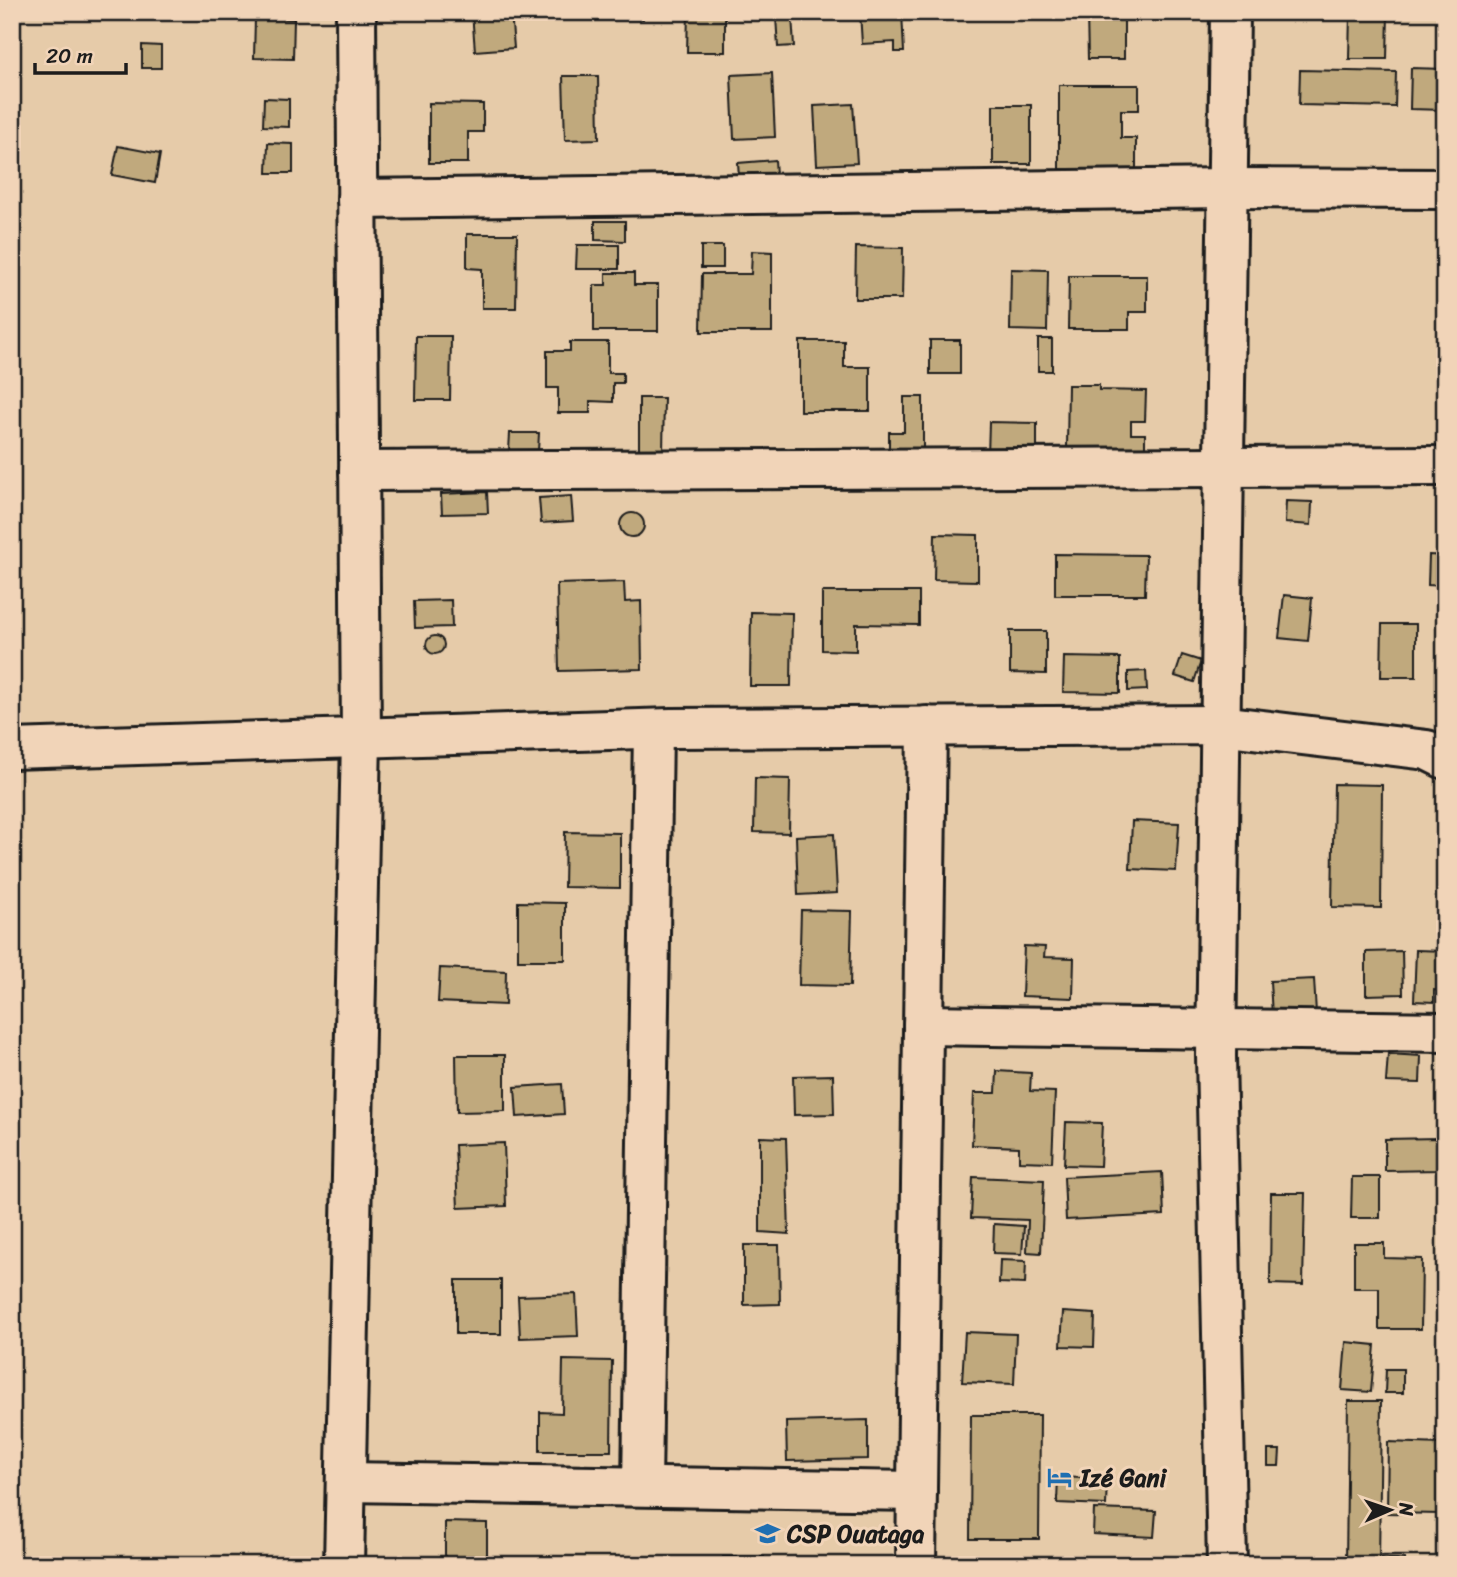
<svg xmlns="http://www.w3.org/2000/svg" width="1457" height="1577" viewBox="0 0 1457 1577" font-family="Sriracha,sans-serif">
<style>
.building{fill:#c0a97d;stroke:#1c1c1c;stroke-width:2}
.lines{fill:none;stroke-linecap:round;stroke-linejoin:round}
.minor-casing{stroke:#1c1c1c;stroke-width:44}
.minor{stroke:#f1d4b8;stroke-width:38}
.labels{text-anchor:middle;dominant-baseline:central;stroke-width:6;stroke-linejoin:round;paint-order:stroke}
.poi-label{font-size:24px;font-weight:bold;fill:#1c1c1c;stroke:#f1d4b8;text-anchor:start}
</style>
<rect width="100%" height="100%" fill="#e6cba9"/>
<filter id="ink" filterUnits="userSpaceOnUse"><feTurbulence type="fractalNoise" baseFrequency=".0143" numOctaves="2"/><feDisplacementMap in="SourceGraphic" scale="14" xChannelSelector="R" yChannelSelector="G"/><feConvolveMatrix kernelMatrix="1 2 1 2 8 2 1 2 1" color-interpolation-filters="sRGB"/></filter>
<g filter="url(#ink)">
<!-- building -->
<g class="building">
<path d="M472,12H511L514,48L475,51Z"/>
<rect x="602" y="12" width="41" height="7"/>
<path d="M688,12H725V52H687Z"/>
<path d="M860,12H902L904,52H895V42L862,44Z"/>
<rect x="951" y="12" width="38" height="5"/>
<path d="M1087,12H1124V59H1088Z"/>
<path d="M1350,12H1388L1387,59H1349Z"/>
<path d="M792,16L794,46L778,47L776,17Z"/>
<path d="M255,18L294,19L293,59L254,58Z"/>
<path d="M142,45L161,46V68H142Z"/>
<path d="M1411,68L1445,69V110L1410,109Z"/>
<path d="M1300,70L1396,72L1395,107L1299,105Z"/>
<path d="M772,73L775,137L734,139L731,75Z"/>
<path d="M563,76H598L599,139L565,140Z"/>
<path d="M1059,85H1139V110H1121V138H1136V169H1059Z"/>
<path d="M264,98L289,99V127L263,126Z"/>
<path d="M429,103L483,104V132H468V163H429Z"/>
<path d="M853,104L857,163L817,165L814,106Z"/>
<rect x="993" y="105" width="38" height="59"/>
<path d="M268,143L293,144V173H267Z"/>
<path d="M118,146L160,154L155,183L112,175Z"/>
<path d="M775,160L776,175L739,177L738,163Z"/>
<path d="M595,221H625V241L595,240Z"/>
<path d="M467,234H517L516,308H482V269L467,268Z"/>
<path d="M577,245H619V269H576Z"/>
<rect x="701" y="246" width="22" height="22"/>
<path d="M856,247L903,248L902,299H855Z"/>
<path d="M752,251L772,252V332H701L702,274H751Z"/>
<path d="M1011,269L1048,270L1047,331L1010,330Z"/>
<path d="M606,273H634V285H658V331H594V285H606Z"/>
<path d="M1069,276H1147V312H1129V329H1068Z"/>
<path d="M416,336H451L450,400H415Z"/>
<rect x="1038" y="339" width="14" height="32"/>
<rect x="930" y="340" width="30" height="34"/>
<path d="M800,341H844V367H870V411H800Z"/>
<path d="M570,342H608V373H623V383H613V402L590,401V413H558V388H547V351H570Z"/>
<path d="M1068,385H1099V390L1146,391L1145,421H1131V434H1145V449L1067,448Z"/>
<path d="M904,397H923V453H889V432H904Z"/>
<path d="M639,398H664L663,452H639Z"/>
<path d="M989,422L1037,423V456H988Z"/>
<path d="M510,433H539L538,451H509Z"/>
<path d="M487,492L488,513L442,514L441,494Z"/>
<path d="M571,496L573,521L541,523L539,498Z"/>
<path d="M1286,501L1312,502L1311,525L1285,523Z"/>
<circle cx="632" cy="525" r="12"/>
<path d="M935,534L978,535V581L934,580Z"/>
<path d="M1055,554L1146,555L1145,595H1055Z"/>
<path d="M1429,555L1445,556V586L1428,585Z"/>
<path d="M624,582L625,602L641,601L642,669L559,671L557,584Z"/>
<path d="M822,592H919V625L856,624V651L822,650Z"/>
<path d="M1284,595L1312,598L1308,641L1279,638Z"/>
<path d="M451,600L452,627L415,628L414,601Z"/>
<path d="M751,612L792,613L791,686H750Z"/>
<path d="M1382,624H1416V677H1381Z"/>
<path d="M1010,631H1046V674L1010,673Z"/>
<circle cx="435" cy="645" r="9"/>
<path d="M1182,655L1201,661L1194,682L1175,676Z"/>
<path d="M1064,657L1120,658V693L1063,692Z"/>
<path d="M1146,671L1147,690L1128,691V672Z"/>
<path d="M755,778L790,779L789,833L754,832Z"/>
<path d="M1334,784L1382,785L1381,908L1332,907Z"/>
<path d="M1132,821L1179,823L1176,871L1130,869Z"/>
<path d="M565,832L620,833V888L564,887Z"/>
<path d="M834,834L837,893L798,895L796,836Z"/>
<path d="M518,902L565,903V960H518Z"/>
<path d="M801,910L852,911L850,986L799,985Z"/>
<path d="M1024,946L1045,947L1044,957L1074,958L1073,998L1022,996Z"/>
<path d="M1416,950L1445,951V991L1434,990V1002L1414,1001Z"/>
<path d="M1402,951L1403,994L1366,995V952Z"/>
<path d="M440,968L506,971L505,1005L438,1002Z"/>
<path d="M1314,979L1316,1013L1272,1016L1270,981Z"/>
<path d="M1388,1054L1421,1056L1420,1083L1386,1082Z"/>
<path d="M456,1055H505V1111L457,1112Z"/>
<path d="M997,1071L1031,1073L1030,1091L1055,1092L1052,1162L1019,1161V1147L972,1145L974,1093H996Z"/>
<path d="M833,1075L834,1114L794,1115L793,1076Z"/>
<path d="M562,1084L564,1114L517,1117L515,1087Z"/>
<path d="M1066,1122L1102,1123L1100,1166L1064,1165Z"/>
<path d="M760,1137L786,1138L789,1234L760,1232Z"/>
<path d="M1438,1138L1439,1170L1385,1171V1139Z"/>
<path d="M504,1143L506,1206L458,1208L455,1145Z"/>
<path d="M1162,1172L1164,1215L1066,1220L1064,1177Z"/>
<path d="M973,1177L1044,1180L1041,1253L1027,1252L1028,1220L971,1218Z"/>
<path d="M1352,1177H1380V1218H1351Z"/>
<path d="M1271,1193H1305L1303,1285L1270,1284Z"/>
<path d="M994,1224L1024,1226L1022,1254L993,1253Z"/>
<path d="M1354,1243H1384V1258L1422,1259L1421,1329H1379V1288H1354Z"/>
<path d="M744,1245H779L780,1304L744,1305Z"/>
<path d="M1000,1260L1026,1261L1025,1284L999,1283Z"/>
<rect x="456" y="1280" width="45" height="54"/>
<path d="M576,1294L578,1336L520,1338L518,1296Z"/>
<path d="M1063,1312L1095,1314L1094,1347L1061,1346Z"/>
<path d="M965,1332L1016,1334L1014,1384L962,1382Z"/>
<path d="M1346,1342L1375,1345L1371,1392L1342,1390Z"/>
<path d="M563,1360L612,1361L611,1451H540V1412L562,1413Z"/>
<path d="M1386,1369H1403V1393H1385Z"/>
<path d="M1348,1401H1381L1379,1565H1346Z"/>
<path d="M971,1415H1040L1039,1539H970Z"/>
<path d="M868,1420V1459L787,1461L786,1422Z"/>
<path d="M1388,1442L1442,1444L1441,1514L1387,1513Z"/>
<path d="M1268,1450H1280L1279,1466H1268Z"/>
<path d="M1058,1477L1107,1479L1106,1505L1057,1503Z"/>
<path d="M1094,1509L1156,1511L1154,1537L1093,1534Z"/>
<path d="M445,1522L487,1523V1565H445Z"/>
<rect x="723" y="1557" width="41" height="8"/>
<path d="M1382,1558L1405,1559V1565H1382Z"/>
</g>
<g class="lines">
<defs>
<g id="minor">
<path d="M357,199L1228,188L1445,189"/>
<path d="M359,471L1445,466"/>
<path d="M12,749L671,728L1220,725L1427,750L1445,759"/>
<path d="M923,1025L1445,1032"/>
<path d="M346,1482L917,1491"/>
<path d="M642,1486L653,729"/>
<path d="M344,1565L361,738L356,12"/>
<path d="M916,1565L927,726"/>
<path d="M1227,1565L1216,1056L1230,12"/>
</g>
</defs>
<!-- minor casing -->
<use href="#minor" class="minor-casing"/>
<!-- minor -->
<use href="#minor" class="minor"/>
</g>
</g>
<!-- icons -->
<defs>
<symbol id="hotel-bare" viewBox="-9 -9 18 18"><path d="M-6-4.5h1.5V1H6V5H4.5V3h-9V5H-6ZM-4 0a1.8 1.8 0 1 1 3.6 0ZM.5 0V-2.5h3Q6-2.5 6 0Z" fill="#1f6fb2" stroke="#f1d4b8" stroke-width="2.5" paint-order="stroke"/></symbol>
<symbol id="school-bare" viewBox="-9 -9 18 18"><path d="M0-5L7-2L0 1L-7-2ZM-4 1L0 2.5L4 1V4Q0 6-4 4Z" fill="#1f6fb2" stroke="#f1d4b8" stroke-width="2.5" paint-order="stroke"/></symbol>
</defs>
<g fill-rule="evenodd">
<use href="#hotel-bare" x="1042" y="1460" width="35" height="35"/>
<use href="#school-bare" x="750" y="1516" width="35" height="35"/>
</g>
<g class="labels">
<!-- poi labels -->
<g class="poi-label">
<text x="1080" y="1478">Izé Gani</text>
<text x="787" y="1534">CSP Ouataga</text>
</g>
</g>
<!-- margin -->
<rect width="1457" height="1577" fill="none" stroke="#f1d4b8" stroke-width="42"/>
<rect x="21" y="21" width="1415" height="1535" fill="none" stroke="#1c1c1c" stroke-width="2.5" filter="url(#ink)"/>
<!-- north arrow -->
<g transform="translate(1390 1510) rotate(88)" stroke="#f1d4b8" stroke-width="5" paint-order="stroke">
<path d="M0-5L12 26L0 18L-12 26Z" fill="#1c1c1c"/>
<text y="-10" font-size="19" font-weight="bold" text-anchor="middle" fill="#1c1c1c">N</text>
</g>
<!-- scale -->
<path d="M35 63v10h91v-10" fill="none" stroke="#1c1c1c" stroke-width="3.5"/>
<text x="46" y="63" font-size="21" fill="#1c1c1c" stroke="#f1d4b8" stroke-width="5" paint-order="stroke">20 m</text>
</svg>
